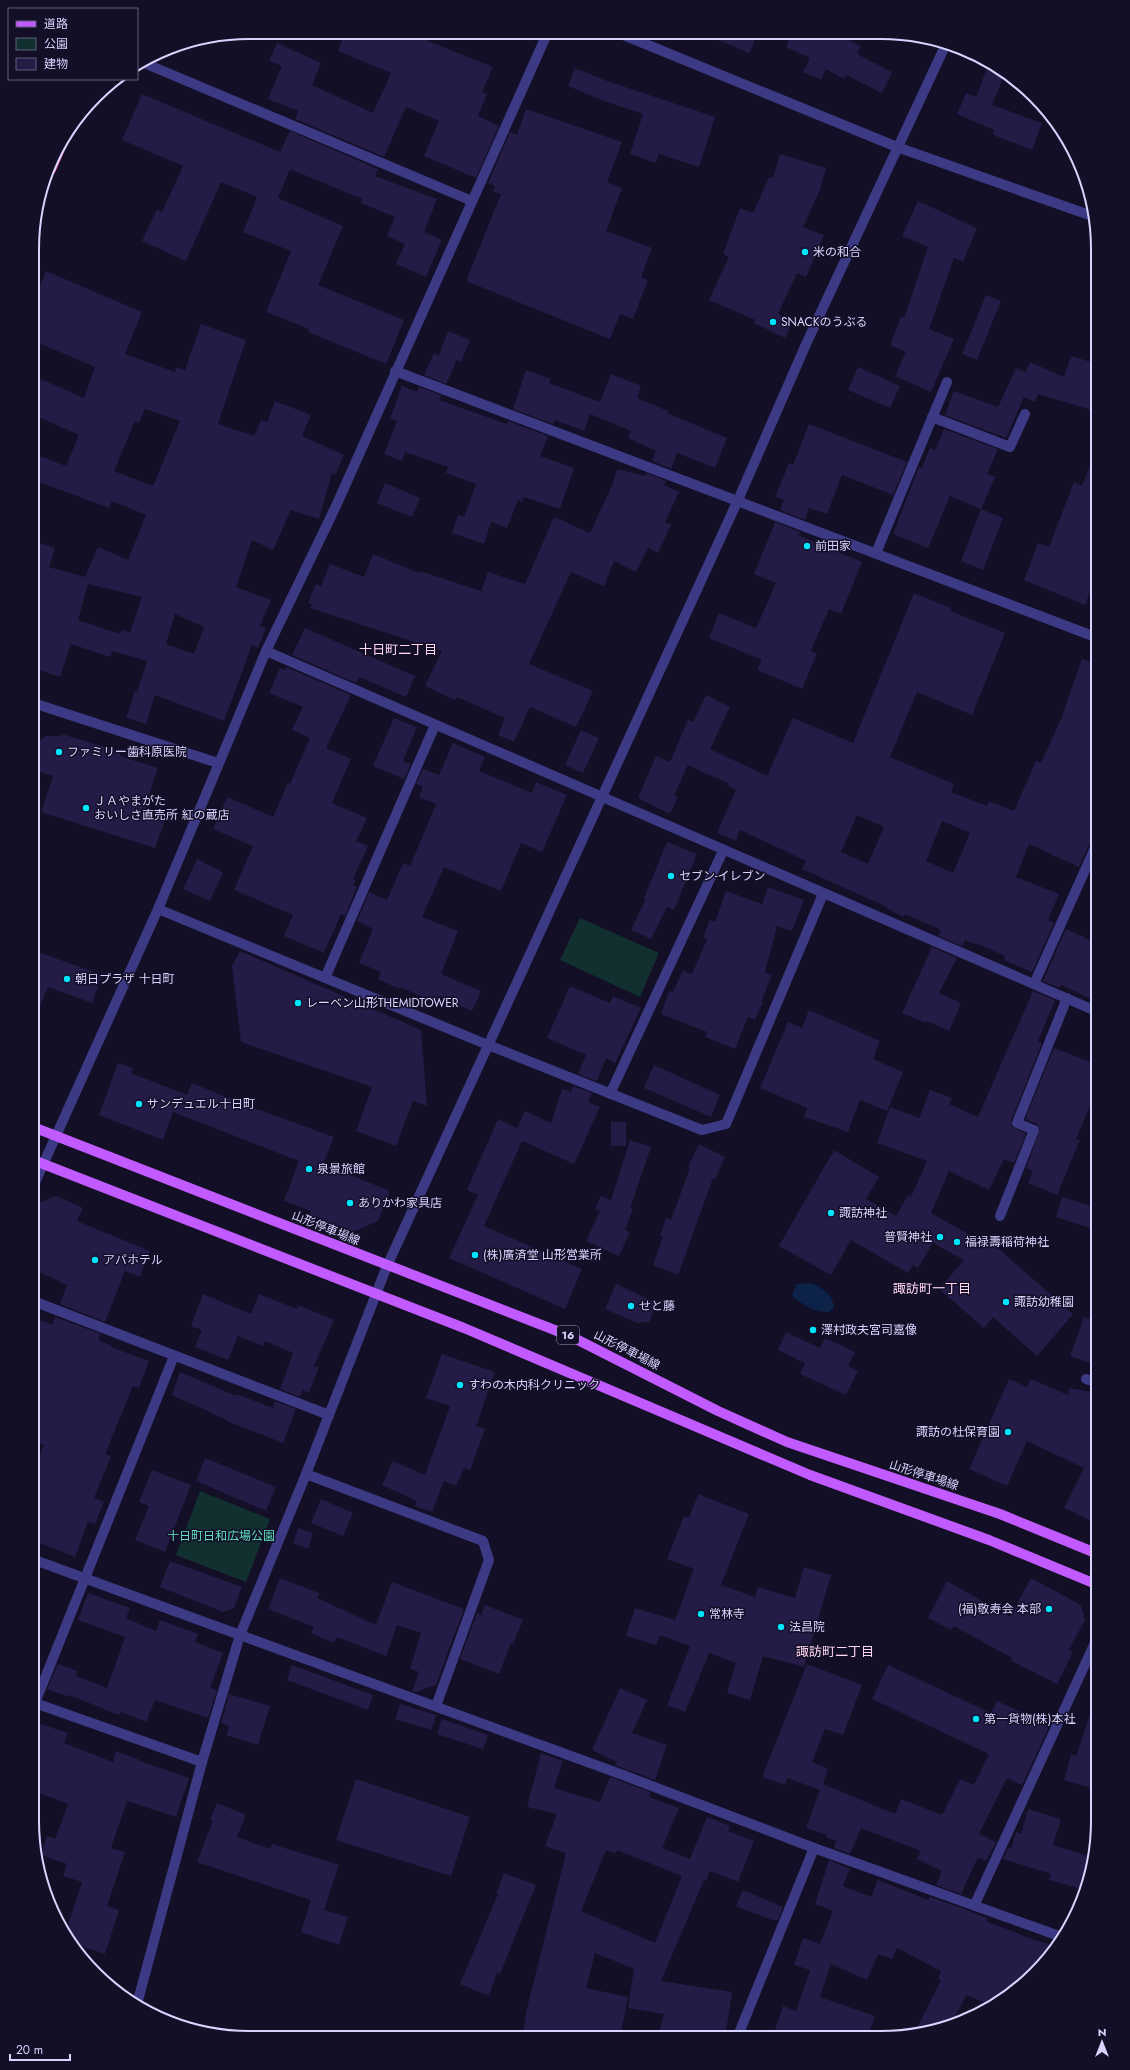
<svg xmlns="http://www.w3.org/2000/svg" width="1130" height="2070" viewBox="0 0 1130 2070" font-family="Jost,'Noto Sans JP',sans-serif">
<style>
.green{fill:#12302f}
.water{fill:#0c2248}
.building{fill:#241b47;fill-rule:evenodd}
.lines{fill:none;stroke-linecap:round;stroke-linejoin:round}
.minor{stroke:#3d3a85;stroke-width:10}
.major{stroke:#c25bff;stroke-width:10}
.highway{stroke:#ff4fa3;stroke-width:12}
.poi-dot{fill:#00e5ff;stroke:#130f26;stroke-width:1.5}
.labels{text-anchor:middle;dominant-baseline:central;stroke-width:3;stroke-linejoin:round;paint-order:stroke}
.shield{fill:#130f26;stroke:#9e99be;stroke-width:1}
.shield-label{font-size:11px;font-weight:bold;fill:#d9d4ff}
.poi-label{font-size:12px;fill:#d9d4ff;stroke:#130f26;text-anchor:start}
.street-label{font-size:12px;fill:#d9d4ff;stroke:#130f26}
.park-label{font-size:12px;fill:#5fe0c0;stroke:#130f26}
.neighbourhood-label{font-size:13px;fill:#ffd6f0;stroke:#130f26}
.rim{fill:none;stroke:#d9d4ff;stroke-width:2}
</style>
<rect width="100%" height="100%" fill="#130f26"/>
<!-- green -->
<g class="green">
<path d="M580,918L659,953L640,997L560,960Z"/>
<path d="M200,1491L270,1519L246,1582L176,1555Z"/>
</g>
<!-- water -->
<path class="water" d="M812,1283C824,1290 833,1293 834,1308L829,1312C815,1313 803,1305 792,1296L796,1284Z"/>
<!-- building -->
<g class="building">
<path d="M345,33H431L428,41L493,67L482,92L487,94L478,116L499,126L476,178L424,156L439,121L406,107L384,157L295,119L298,111L268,99L282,66L269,61L277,43L321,63L312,85L373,113L391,73L338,51Z"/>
<path d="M707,35H757L749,53Z"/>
<path d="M791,35L840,36L861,46L857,54L892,72L882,93L846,75L844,79L826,69L821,80L803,72L810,58L786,47Z"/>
<path d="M989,63L1005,73L992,105L1042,123L1032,150L993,135L994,130L957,114L966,93L976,97Z"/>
<path d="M575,68L607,81L715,117L699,167L659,154L656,163L630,154L643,114L604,101L568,86Z"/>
<path d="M142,94L280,152L290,131L378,169L375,176L437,199L424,232L442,240L426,277L396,264L405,244L387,236L395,217L361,203L362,199L290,169L278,198L343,226L318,285L404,320L386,364L308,332L309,329L266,312L291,251L243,232L257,197L221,182L186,261L142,241L157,209L162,212L183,166L122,140Z"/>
<path d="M526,109L622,142L607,182L622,188L606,231L652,248L641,277L648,280L633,319L620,314L610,339L466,281L501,194L493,192L495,186L488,183L510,132L517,135Z"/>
<path d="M780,154L826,168L820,190L803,227L824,235L806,277L797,273L778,314L793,321L785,338L754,323L755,320L709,300L729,257L723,254L740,208L753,213L769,177L773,178Z"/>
<path d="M918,201L977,228L963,262L954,258L929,329L954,339L931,392L895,376L906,352L890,345L901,317L904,318L928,247L902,236Z"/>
<path d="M46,271L142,312L125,354L175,372L176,367L185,370L201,324L246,340L218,424L254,436L261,420L267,422L275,401L311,415L302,436L344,455L335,475L332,473L319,519L291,510L273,550L252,540L236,587L271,600L260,626L266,628L258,648L252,645L224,721L155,695L146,724L126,718L135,691L137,692L147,661L112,651L110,657L71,644L60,677L33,668V541L55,548L49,567L85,577L98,547L128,560L146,515L112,501L109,508L34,480V454L66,466L79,435L34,415V376L84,398L95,367L34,341V300ZM145,409L180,421L153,486L114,471L135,421L139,423ZM88,584L142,597L130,632L122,630L120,634L78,620ZM175,614L204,627L194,654L166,644Z"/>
<path d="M986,295L1001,301L977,360L962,354Z"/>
<path d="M448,331L470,340L461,362L457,360L446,384L424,375L434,353L439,356Z"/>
<path d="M1071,356L1098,364V412L1038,394L1035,402L1024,397L1006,438L945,415L954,391L998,407L1016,368L1025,372L1030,362L1064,377Z"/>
<path d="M858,367L900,386L890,408L848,390Z"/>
<path d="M526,370L551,379L549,383L600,402L611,374L641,386L637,398L668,411L667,413L727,438L715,468L677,453L671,469L652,461L656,451L628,438L631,431L590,414L584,431L555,420L553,424L513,409Z"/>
<path d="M402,386L417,392L419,387L441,395L439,400L507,424L508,421L548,436L540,456L574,468L560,509L524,497L522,502L518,500L507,528L491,522L484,544L452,533L458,515L464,517L476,484L446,473L448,467L405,452L402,461L384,454L397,421L390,419Z"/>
<path d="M809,424L907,462L893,495L842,475L827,514L809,508L805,520L780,510L784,500L775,497L789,463L793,465Z"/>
<path d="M944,429L998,449L987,474L995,477L981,509L950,496L928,548L893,534L919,467L922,468L930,448L935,450Z"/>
<path d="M1097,448L1098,571L1085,605L1024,580L1038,543L1049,547L1074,482L1082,486Z"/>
<path d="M617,469L645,476L647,473L666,481L664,485L679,492L665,522L671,525L658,553L648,548L636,572L614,561L604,586L571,572L529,664L593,691L576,727L530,707L514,742L498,735L505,718L457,697L455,700L425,686L442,651L310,608L312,604L308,603L316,584L321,586L330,564L364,577L373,554L419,573L420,571L481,591L488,572L525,584L554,517L590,533L613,483Z"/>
<path d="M385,483L420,498L412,517L377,503Z"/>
<path d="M981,509L1003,518L983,570L961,561Z"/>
<path d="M775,522L800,532L798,535L862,562L841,614L829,609L811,651L817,654L802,689L757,670L762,660L709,638L719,613L756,628L776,583L754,574Z"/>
<path d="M914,593L951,608L950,611L1005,633L972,715L917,692L890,757L954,784L951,792L987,806L989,801L1014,811L1036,761L1041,763L1061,719L1082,659L1098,665V767L1090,784L1098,787V835L1092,838L1079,867L1029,844L1016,877L1059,894L1048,920L1054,923L1032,972L1004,960L1005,956L976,943L975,944L965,940L962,946L938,936L941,930L905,914L903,917L886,908L887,907L802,869L806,861L740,830L736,841L717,833L736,790L727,785L728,783L707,774L688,765L674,795L678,797L670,814L638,798L656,756L670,762L688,720L693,722L706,695L730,707L710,749L767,776L793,718L853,743ZM857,815L884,827L868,864L841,852ZM942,821L970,833L953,873L926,861Z"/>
<path d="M305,628L415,676L406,697L359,677L356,683L292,655Z"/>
<path d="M286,667L351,695L326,748L351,759L332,803L367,818L356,841L368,846L353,879L356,880L353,885L357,887L345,916L341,914L324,953L284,936L293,915L234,890L253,846L213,829L227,797L273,817L288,783L290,784L310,738L292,730L303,707L269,693L280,668L285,670Z"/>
<path d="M394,718L417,727L403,761L411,764L404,779L373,766Z"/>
<path d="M581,730L599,738L583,773L565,765Z"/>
<path d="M62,734L121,752L120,756L158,768L145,807L167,814L155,848L41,812L53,776L33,770V758L40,740L46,736H61Z"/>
<path d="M453,743L485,757L479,771L532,793L536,782L567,795L542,852L521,843L501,891L444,867L422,917L458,931L441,974L481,991L472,1011L439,996L436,1003L400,987L399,989L378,979L381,972L359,963L373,929L357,921L369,892L387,900L403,863L410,866L436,804L419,797L423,787L416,784L423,769L439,775Z"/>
<path d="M667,842L697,854L674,910L667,907L651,939L631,930L646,899L644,898Z"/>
<path d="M1098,857V876L1091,873Z"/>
<path d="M197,859L223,872L210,901L183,889Z"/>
<path d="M768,887L804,900L792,931L777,926L765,972L772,975L761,1002H763L755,1020L748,1017L735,1049L705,1037L707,1032L661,1014L669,991L673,992L683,970L692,974L707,939L703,937L710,920L715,922L726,891L762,904Z"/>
<path d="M1066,929L1098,944V1002L1061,985L1060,988L1043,981Z"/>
<path d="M932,947L957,958L939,993L961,1003L949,1031L927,1021L926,1023L902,1013Z"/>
<path d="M33,950L102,975L92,1003L48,987L33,1023Z"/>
<path d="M240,951L421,1030L427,1106L413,1101L396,1146L356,1131L372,1087L241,1042L232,966Z"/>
<path d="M570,986L610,1003L613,996L641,1008L615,1063L606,1058L597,1081L578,1074L586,1055L547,1038Z"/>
<path d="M1033,991L1055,1000L1038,1041L1042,1043L1011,1121L1012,1127L1026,1134L1014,1163L1004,1159L989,1190L949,1171L931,1213L988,1245L991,1242L1073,1314L1037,1356L993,1317L984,1328L939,1289L964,1260L933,1243L918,1268L913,1265L908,1273L851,1240L831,1275L779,1246L834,1150L879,1177L866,1199L896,1216L908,1195L911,1197L927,1161L877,1143L890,1107L919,1118L930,1090L952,1098L949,1104L978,1117Z"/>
<path d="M809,1010L880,1041L873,1059L903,1072L887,1111L860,1100L848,1132L804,1117L807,1108L760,1088L788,1022L802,1028Z"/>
<path d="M1054,1048L1098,1065V1087L1076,1139L1080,1140L1057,1195L1028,1183L1033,1171L1026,1168L1040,1129L1037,1124L1025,1119Z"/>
<path d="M118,1063L134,1068L131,1073L187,1095L192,1083L246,1105L334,1137L323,1164L390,1191L378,1221L353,1232L309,1215L311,1211L284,1201L299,1161L173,1112L163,1140L99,1115Z"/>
<path d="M654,1065L720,1095L711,1117L644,1088Z"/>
<path d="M573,1086L592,1093L588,1102L600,1107L574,1164L522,1141L484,1226L582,1269L565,1309L449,1258L478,1195L467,1190L498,1119L517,1128L525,1111L551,1123L562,1089L571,1092Z"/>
<rect x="611" y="1122" width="15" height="24"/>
<path d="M630,1140L651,1147L630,1208L633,1209L625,1230L630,1232L619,1256L586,1241L600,1211L595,1209L601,1196L611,1200Z"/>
<path d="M699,1144L725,1157L715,1179L713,1178L678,1275L653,1265L663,1237L660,1236L666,1218L671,1220L690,1168L688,1167Z"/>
<path d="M56,1196L83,1208L77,1221L150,1251L140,1277L125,1271L105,1322L60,1304L67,1285L33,1269V1229L39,1213L33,1210V1205Z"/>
<path d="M1062,1197L1098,1208L1093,1229L1056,1217Z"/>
<path d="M616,1284L657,1303L649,1322L637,1323L605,1309Z"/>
<path d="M203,1294L251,1314L259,1294L297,1309L298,1305L334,1320L314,1366L319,1367L309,1393L303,1390L300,1397L280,1389L293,1353L265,1341L263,1346L238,1336L228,1360L195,1347L202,1330L191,1326Z"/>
<path d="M55,1317L101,1334L98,1340L112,1346L111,1347L149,1361L139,1388L133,1386L105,1454L111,1456L94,1498L104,1502L95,1524L88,1522L75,1557L32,1540V1474L44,1445L32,1440L33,1338L40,1320L52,1325Z"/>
<path d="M1084,1317L1098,1322V1366L1070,1356Z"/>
<path d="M786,1332L820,1348L825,1338L855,1352L848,1366L858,1371L846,1395L800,1374L805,1363L778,1350Z"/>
<path d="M442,1354L495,1372L476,1426L485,1429L470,1470L464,1468L456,1486L444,1481L432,1512L415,1506L417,1501L382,1485L393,1461L425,1475L450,1406L426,1398Z"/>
<path d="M180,1372L236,1396L237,1394L273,1408L275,1401L296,1409L283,1443L227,1421V1420L172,1395Z"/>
<path d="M1009,1379L1027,1387L1031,1379L1068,1395L1069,1388L1098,1393V1524L1064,1508L1084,1468L1027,1441L1007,1486L969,1469Z"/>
<path d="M205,1458L276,1487L266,1511L196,1481Z"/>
<path d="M152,1470L191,1485L165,1552L135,1540L149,1506L139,1502Z"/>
<path d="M698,1494L749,1514L721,1585L755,1597L758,1587L795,1598L804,1567L831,1575L804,1667L763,1656L750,1700L727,1693L736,1663L709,1653L685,1712L667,1705L690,1646L660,1635L656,1645L626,1636L635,1608L675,1620L694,1569L667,1559L684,1516L689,1518Z"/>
<path d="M321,1499L353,1513L343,1536L311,1523Z"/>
<path d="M298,1528L313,1533L308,1549L293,1543Z"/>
<path d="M170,1561L242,1587L234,1608L223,1612L160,1587Z"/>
<path d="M280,1578L319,1593L317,1598L376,1625L392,1582L464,1609L436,1685L416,1692L412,1691L419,1672L410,1669L421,1633L397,1625L386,1656L337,1637L334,1643L311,1633L314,1627L268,1609Z"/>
<path d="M1031,1578L1081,1605L1085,1620L1069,1650L1073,1652L1057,1684L1011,1661L1012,1658L954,1626L951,1630L928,1618L947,1581L1010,1617Z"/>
<path d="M88,1593L130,1608L126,1618L156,1631L160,1620L198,1634L195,1642L223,1653L210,1688L217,1690L208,1718L155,1700L146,1722L121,1712L119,1715L69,1695V1697L47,1689L58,1664L78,1671L76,1676L107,1688L125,1637L78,1620Z"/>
<path d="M485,1605L523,1620L513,1644L511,1643L499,1674L460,1659L477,1613L481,1615Z"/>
<path d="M807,1664L862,1685L843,1735L825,1729L812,1762L828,1769L823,1784L895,1814L901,1799L942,1815L960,1779L974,1785L989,1754L872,1699L888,1665L991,1713L997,1701L1050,1725L1022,1785L1007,1778L979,1834L996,1842L986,1861L978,1857L961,1894L936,1885L942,1871L917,1859L921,1851L861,1828L850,1854L834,1848L836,1841L826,1837L827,1835L806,1828L820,1790L787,1778L785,1785L762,1777Z"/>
<path d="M292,1665L373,1695L368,1710L287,1680Z"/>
<path d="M620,1688L647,1700L632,1733L667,1745L655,1780L615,1765L617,1762L592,1750Z"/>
<path d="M229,1694L270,1706L258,1745L226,1735L229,1726L221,1723Z"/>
<path d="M1094,1702H1098V1790L1064,1780L1071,1754L1076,1756Z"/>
<path d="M400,1704L436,1715L431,1730L395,1719Z"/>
<path d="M442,1719L488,1735L483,1749L437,1734Z"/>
<path d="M41,1724L68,1733L64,1743L113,1762L116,1751L140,1760V1761L189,1778L176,1817L127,1801L111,1848L125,1852L107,1906L119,1910L105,1954L69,1942L65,1934L82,1882L63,1876L67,1864L41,1855L47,1836L55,1839L68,1804L32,1790V1749Z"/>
<path d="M541,1753L563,1761L554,1788L600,1802L610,1777L650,1792L649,1797L679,1808L662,1848L690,1859L707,1817L730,1826L728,1831L754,1841L738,1882L710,1871L706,1881L704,1880L661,1981L732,1992L725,2038L658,2037L664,2014L628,2008L634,1969L595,1953L586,1988L628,1997L620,2037L523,2035L527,2008L566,1853L545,1846L557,1814L527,1807ZM606,1850L616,1854L617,1850L682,1876L655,1943L581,1911Z"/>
<path d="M356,1779L470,1817L451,1876L336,1840Z"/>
<path d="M217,1803L246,1815L237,1837L270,1849L272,1844L339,1865L324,1910L348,1917L339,1945L301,1932L311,1900L197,1862L213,1820L210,1819Z"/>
<path d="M1028,1809L1061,1819L1053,1845L1092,1857L1085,1890L1049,1880L1051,1874L1003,1859L1008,1848L1011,1849L1016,1832L1021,1834Z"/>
<path d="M829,1860L850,1869L843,1886L871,1897L878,1880L928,1900L930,1897L956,1906L987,1918L986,1921L1037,1941L1057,1946L1053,1953L1002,2001L991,2005L966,1995L951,2026L915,2032L941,1980L938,1979L941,1971L897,1948L892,1959L878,1954L867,1980L831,1964L820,1997L875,2016L867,2038H772L783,2006L796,2011L810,1970L794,1965L803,1938L820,1944L833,1911L815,1904Z"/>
<path d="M504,1873L536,1885L500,1974L497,1972L489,1996L460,1984L498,1894H496Z"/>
<path d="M743,1890L783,1907L778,1920H772L736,1906Z"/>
</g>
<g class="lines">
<!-- minor -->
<g class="minor">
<path d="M621,34L897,147L1092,216"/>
<path d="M144,63L472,201"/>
<path d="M395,371L1098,638"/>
<path d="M932,417L1010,447L1025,414"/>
<path d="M876,553L947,382"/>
<path d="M266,651L1098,1012"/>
<path d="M33,703L218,763"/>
<path d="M158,909L488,1045L702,1130L726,1124L823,894"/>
<path d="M325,978L435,725"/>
<path d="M1034,984L1098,841"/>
<path d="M610,1094L723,851"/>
<path d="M33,1187L158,909L266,651L336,506L547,34"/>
<path d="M1000,1216L1034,1130L1017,1123L1067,998"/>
<path d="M33,1301L329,1415"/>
<path d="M1086,1379L1098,1383"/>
<path d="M306,1474L483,1541L489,1560L436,1706"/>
<path d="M32,1559L623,1775L814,1848L1062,1937"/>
<path d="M32,1702L202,1762"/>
<path d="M35,1703L174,1356"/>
<path d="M975,1904L1098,1636"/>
<path d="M137,2004L202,1762L240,1635L306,1474L387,1266L738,500L807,342L946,44"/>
<path d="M737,2038L814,1848"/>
</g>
<!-- major -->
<g class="major">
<path d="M33,1127L570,1336L718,1411L787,1442L1000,1514L1098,1554"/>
<path d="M33,1160L464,1328L810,1475L989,1540L1098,1585"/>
</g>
<!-- highway -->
<path class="highway" d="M50,169L60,146"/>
</g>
<!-- markers -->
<g class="poi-dot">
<circle cx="805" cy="252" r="4"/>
<circle cx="773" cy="322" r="4"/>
<circle cx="807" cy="546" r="4"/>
<circle cx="59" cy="752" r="4"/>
<circle cx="86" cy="808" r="4"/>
<circle cx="671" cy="876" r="4"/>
<circle cx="67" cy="979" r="4"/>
<circle cx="298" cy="1003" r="4"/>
<circle cx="139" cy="1104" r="4"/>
<circle cx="309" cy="1169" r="4"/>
<circle cx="350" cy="1203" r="4"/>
<circle cx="831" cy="1213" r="4"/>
<circle cx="940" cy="1237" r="4"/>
<circle cx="957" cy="1242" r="4"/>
<circle cx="475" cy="1255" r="4"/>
<circle cx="95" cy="1260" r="4"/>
<circle cx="1006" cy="1302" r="4"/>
<circle cx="631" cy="1306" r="4"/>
<circle cx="813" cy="1330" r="4"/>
<circle cx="460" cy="1385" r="4"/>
<circle cx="1008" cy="1432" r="4"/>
<circle cx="1049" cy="1609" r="4"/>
<circle cx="701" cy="1614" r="4"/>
<circle cx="781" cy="1627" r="4"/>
<circle cx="976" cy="1719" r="4"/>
</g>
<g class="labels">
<!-- shield labels -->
<rect class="shield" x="557" y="1326" width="22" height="18" rx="3"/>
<g class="shield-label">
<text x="568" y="1335">16</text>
</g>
<!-- poi labels -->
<g class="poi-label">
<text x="813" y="252">米の和合</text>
<text x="781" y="322">SNACKのうぶる</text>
<text x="815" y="546">前田家</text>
<text x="67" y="752">ファミリー歯科原医院</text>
<text x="94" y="801">ＪＡやまがた<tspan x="94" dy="14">おいしさ直売所 紅の蔵店</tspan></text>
<text x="679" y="876">セブン-イレブン</text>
<text x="75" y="979">朝日プラザ 十日町</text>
<text x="306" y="1003">レーベン山形THEMIDTOWER</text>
<text x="147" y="1104">サンデュエル十日町</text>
<text x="317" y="1169">泉景旅館</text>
<text x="358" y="1203">ありかわ家具店</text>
<text x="839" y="1213">諏訪神社</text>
<text x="932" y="1237" text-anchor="end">普賢神社</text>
<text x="965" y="1242">福禄壽稲荷神社</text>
<text x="483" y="1255">(株)廣済堂 山形営業所</text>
<text x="103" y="1260">アパホテル</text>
<text x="1014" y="1302">諏訪幼稚園</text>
<text x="639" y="1306">せと藤</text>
<text x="821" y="1330">澤村政夫宮司嘉像</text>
<text x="468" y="1385">すわの木内科クリニック</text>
<text x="1000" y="1432" text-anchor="end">諏訪の杜保育園</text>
<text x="1041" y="1609" text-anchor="end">(福)敬寿会 本部</text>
<text x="709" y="1614">常林寺</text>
<text x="789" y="1627">法昌院</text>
<text x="984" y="1719">第一貨物(株)本社</text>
</g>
<!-- street labels -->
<g class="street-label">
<text transform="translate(326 1228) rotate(22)">山形停車場線</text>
<text transform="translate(627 1350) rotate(27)">山形停車場線</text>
<text transform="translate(924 1475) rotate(18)">山形停車場線</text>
</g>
<!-- park labels -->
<g class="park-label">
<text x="221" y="1536">十日町日和広場公園</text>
</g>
<!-- neighbourhood labels -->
<g class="neighbourhood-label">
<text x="398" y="649">十日町二丁目</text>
<text x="932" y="1288">諏訪町一丁目</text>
<text x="835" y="1651">諏訪町二丁目</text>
</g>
</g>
<!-- crop -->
<path d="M0 0H1130V2070H0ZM249 39H881A210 210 0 0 1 1091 249V1821A210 210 0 0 1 881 2031H249A210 210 0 0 1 39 1821V249A210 210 0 0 1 249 39Z" fill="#130f26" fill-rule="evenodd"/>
<path class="rim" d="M249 39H881A210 210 0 0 1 1091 249V1821A210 210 0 0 1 881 2031H249A210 210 0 0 1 39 1821V249A210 210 0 0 1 249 39Z"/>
<!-- legend -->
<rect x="8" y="8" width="130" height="72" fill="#130f26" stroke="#625e7d"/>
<rect x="16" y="21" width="20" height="6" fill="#c25bff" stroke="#625e7d"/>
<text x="44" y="28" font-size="12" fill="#d9d4ff">道路</text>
<rect x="16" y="38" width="20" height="12" fill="#12302f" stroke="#625e7d"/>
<text x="44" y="48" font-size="12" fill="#d9d4ff">公園</text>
<rect x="16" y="58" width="20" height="12" fill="#241b47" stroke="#625e7d"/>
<text x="44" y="68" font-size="12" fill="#d9d4ff">建物</text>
<!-- north arrow -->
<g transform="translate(1102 2042)" stroke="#130f26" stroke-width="3" paint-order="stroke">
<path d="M0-3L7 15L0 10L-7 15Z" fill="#d9d4ff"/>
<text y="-6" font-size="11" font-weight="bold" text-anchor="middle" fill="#d9d4ff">N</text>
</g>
<!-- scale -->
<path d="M10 2054v6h60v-6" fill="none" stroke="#d9d4ff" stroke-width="2"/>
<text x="16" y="2054" font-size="12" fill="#d9d4ff" stroke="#130f26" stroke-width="3" paint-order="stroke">20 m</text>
</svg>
